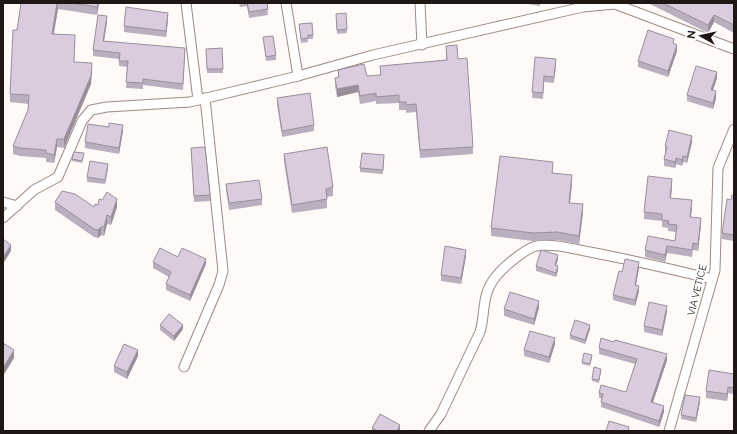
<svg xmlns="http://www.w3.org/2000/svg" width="737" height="434" viewBox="0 0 737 434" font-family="Raleway,sans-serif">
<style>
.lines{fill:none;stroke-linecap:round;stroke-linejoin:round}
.minor-casing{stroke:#9e8981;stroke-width:11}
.minor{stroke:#fff;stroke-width:9}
.wall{fill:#bbafbf}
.shaded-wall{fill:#998f9b}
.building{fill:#daccde;stroke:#998f9b}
.labels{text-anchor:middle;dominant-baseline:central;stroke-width:4;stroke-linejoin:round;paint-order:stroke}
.street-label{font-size:10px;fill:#1f1714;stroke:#fff}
</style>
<rect width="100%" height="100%" fill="#fffaf8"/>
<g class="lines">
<defs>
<g id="minor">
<path d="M186,3L198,100"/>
<path d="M286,3L298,76"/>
<path d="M420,3L422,45"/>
<path d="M3,202L17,206"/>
<path d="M3,218L34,190L58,177L82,121L91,110L107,107L190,102L298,76L373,55L583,7L615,4L734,49"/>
<path d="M184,367L219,285L223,271L205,98"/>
<path d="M429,431L441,414L480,332C485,316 482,297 492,282C499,270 523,250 536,246C553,243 573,249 590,252C631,260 672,269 712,279"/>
<path d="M669,431L715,270L718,168L734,129"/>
</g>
</defs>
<!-- minor casing -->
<use href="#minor" class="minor-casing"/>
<!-- minor -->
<use href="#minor" class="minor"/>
</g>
<!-- wall -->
<g class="wall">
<path d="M21,3H99L97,15L58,9L54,34L75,44L74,62L92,71L91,84L64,148L57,147L54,163L46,162V158L20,156L13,154V146L28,110V104L10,102V94L17,30Z"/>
<path d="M239,3H267L268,15L249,18L247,6L240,7Z"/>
<path d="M521,3H540V6Z"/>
<path d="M648,3H734V33L714,22L708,33Z"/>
<path d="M336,18L347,29V33L337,34Z"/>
<path d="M168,19L166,37L124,32V26Z"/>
<path d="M107,22L104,41L185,54L183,90L143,85V89L126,88L127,67L119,66V59L93,56V50Z"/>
<path d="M299,24L313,35V39H308V42L301,43Z"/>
<path d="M263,37L276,55V60L266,61Z"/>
<path d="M674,44L677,51L668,77L638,67V61Z"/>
<path d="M446,46L458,59L473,147V154L420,158L416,112L406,113V110H399V103L376,104V101L360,104L358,92L337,97L335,86V78L338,77V70L367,76L380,75V66L446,60Z"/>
<path d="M222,48L223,73H207L206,49Z"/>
<path d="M535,57L556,65L554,83L544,82L543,99L532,98Z"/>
<path d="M717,78L713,90L716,98L713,109L687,101V95Z"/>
<path d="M277,98L314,125V131L282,137L277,104Z"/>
<path d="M123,131L119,154L85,148V142Z"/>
<path d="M692,142L687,163L683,162L682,166L676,164L675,168L664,166V159L666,153L665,152V146Z"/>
<path d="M191,148L210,195V201L194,202Z"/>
<path d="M284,154L333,187V196L327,197V208L292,213L284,162Z"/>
<path d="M84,156L82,163L72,161V159Z"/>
<path d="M384,159L383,174L360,172V168Z"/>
<path d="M108,168L105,184L87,182V177Z"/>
<path d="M553,170V173L572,183L570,203L583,212L579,244L557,240L533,241L491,236V228Z"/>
<path d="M226,184L262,199V205L229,210L226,190Z"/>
<path d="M672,186L671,198L692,207L691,217L701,225L698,251L693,250L692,257L667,253L665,262L645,257V250L675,241L676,232L668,231V228L662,227V221L644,219V212Z"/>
<path d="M734,195V241L722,239V233L731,200Z"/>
<path d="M55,202L94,207L98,205L117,207L111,225L107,224L104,236L101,235L98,238L94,237L55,210Z"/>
<path d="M466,256L461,284L441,281V275Z"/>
<path d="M178,257L206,264L190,301L166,290V284L169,277L153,268V262Z"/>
<path d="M558,259L556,265L558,270L556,277L536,271V266Z"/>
<path d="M639,268L636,285L639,291L635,306L613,300V295L622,272Z"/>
<path d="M539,308L534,325L504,316V309Z"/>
<path d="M667,312L662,336L644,332V326Z"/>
<path d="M160,325L183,329L174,341L160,330Z"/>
<path d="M590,329L585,344L570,339V335Z"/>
<path d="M555,344L549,363L524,356V350Z"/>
<path d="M599,348L667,360L653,402L664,412L659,427L601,407L602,399L599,398V393L626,392L635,364L599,354Z"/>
<path d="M138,356L127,379L114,372V366Z"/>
<path d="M592,357L590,366L582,364V362Z"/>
<path d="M601,371L599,383L592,381V379Z"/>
<path d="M734,374V394L728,393L727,401L706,398V391Z"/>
<path d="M700,402L696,422L681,419V415Z"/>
<path d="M372,428L400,431H372Z"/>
</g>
<!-- shaded-wall -->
<g class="shaded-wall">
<path d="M57,3L58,9L52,42V34Z"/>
<path d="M98,3H99L97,15V7Z"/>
<path d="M168,13V19L166,37V31Z"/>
<path d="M714,15V22L708,33V25Z"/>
<path d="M107,16V22L103,47V41Z"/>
<path d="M677,45V51L668,77V71Z"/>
<path d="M92,63L91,84L64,148V139Z"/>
<path d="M717,72V78L711,96V90Z"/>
<path d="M358,85V92L337,97V89Z"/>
<path d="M716,91V98L713,109V103Z"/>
<path d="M123,125V131L119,154V148Z"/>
<path d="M692,136V142L687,163V157Z"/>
<path d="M57,139V147L54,163V155Z"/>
<path d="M683,156V162L682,166V160Z"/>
<path d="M676,158V164L675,168V162Z"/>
<path d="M108,164V168L105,184V180Z"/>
<path d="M572,175V183L569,211V203Z"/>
<path d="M672,179V186L670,205V198Z"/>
<path d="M117,199V207L111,225V217Z"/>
<path d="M692,200V207L690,224V217Z"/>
<path d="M583,204V212L579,244V236Z"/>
<path d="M107,215V224L104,236V227Z"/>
<path d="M701,218V225L698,251V244Z"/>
<path d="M101,227V235L98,238V230Z"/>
<path d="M11,245V251L3,264V257Z"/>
<path d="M667,246V253L665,262V255Z"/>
<path d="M466,250V256L461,284V278Z"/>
<path d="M558,255V259L555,269V265Z"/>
<path d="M206,259V264L190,301V295Z"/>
<path d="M639,262V268L635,290V285Z"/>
<path d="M558,266V270L556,277V273Z"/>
<path d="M639,286V291L635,306V300Z"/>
<path d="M539,301V308L534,325V319Z"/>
<path d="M667,306V312L662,336V330Z"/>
<path d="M183,325V329L174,341V336Z"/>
<path d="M590,325V329L585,344V340Z"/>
<path d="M555,338V344L549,363V357Z"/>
<path d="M14,350V358L3,376V368Z"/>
<path d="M138,350V356L127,379V372Z"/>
<path d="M667,354V360L651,408V402Z"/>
<path d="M728,387V393L727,401V394Z"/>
<path d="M700,397V402L696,422V418Z"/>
<path d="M664,406V412L659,427V421Z"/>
<path d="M400,425V431H397Z"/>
</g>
<!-- building -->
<g class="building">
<path d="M21,3H57L52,34L75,35L74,62L92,63L91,76L64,139H57L54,155L46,153V150L20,148L13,146L28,110L29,95L10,94L13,30H17Z"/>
<path d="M73,3H98L97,7Z"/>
<path d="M247,3H267L268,9L249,12Z"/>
<path d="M663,3H734V25L714,15L708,25Z"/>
<path d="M126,7L168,13L166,31L124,26Z"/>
<path d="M346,13L347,29L337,30L336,14Z"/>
<path d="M98,15L107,16L103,41L185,48L183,84L143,79V83L126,82L128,61H119L120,53L93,50Z"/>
<path d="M312,23L313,35H308V38L301,39L299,24Z"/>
<path d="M648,30L674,39L673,43L677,45L668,71L638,61Z"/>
<path d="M273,36L276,55L266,57L263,37Z"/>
<path d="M457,45L458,59L467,58L473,147L420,150L416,104L406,105V102H399V95L376,97V93L360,96L358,85L337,89L335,78L339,77L338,70L364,64L367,76L381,75L380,66L447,60L446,46Z"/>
<path d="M222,48L223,69H207L206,49Z"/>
<path d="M535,57L556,59L554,77L544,76L543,93L532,92Z"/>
<path d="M696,66L717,72L711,90L716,91L713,103L687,95Z"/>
<path d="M310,93L314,125L282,131L277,98Z"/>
<path d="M109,123L123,125L119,148L85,142L88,124L109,127Z"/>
<path d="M669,130L692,136L687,157L683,156L682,160L676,158L675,162L664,159L667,147L665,146Z"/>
<path d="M205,147L210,195L194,196L191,148Z"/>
<path d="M327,147L333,187L326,189L327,199L292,205L284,154Z"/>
<path d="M74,152L84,153L82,161L72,159Z"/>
<path d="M362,153L384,155L383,170L360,168Z"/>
<path d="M500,156L553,162L552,173L572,175L569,203L583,204L579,236L557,232L533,233L491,228Z"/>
<path d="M90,161L108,164L105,180L87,177Z"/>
<path d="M648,176L672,179L670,198L692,200L690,217L701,218L698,244L693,243L692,250L667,246L665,255L645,250L648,236L675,241L677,225L668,224L669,221L662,220V214L644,212Z"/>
<path d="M259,180L262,199L229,203L226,184Z"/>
<path d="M62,191L75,194L94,207L95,204L98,205L99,199L102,200L107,192L117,199L111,217L107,215L104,227H101L98,230L94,229L55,202Z"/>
<path d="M732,195H734V235L722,233L727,199L731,200Z"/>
<path d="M3,239L11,245L3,257Z"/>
<path d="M445,246L466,250L461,278L441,275Z"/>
<path d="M160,248L178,257L182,248L206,259L190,295L166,284L171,272L153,262Z"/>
<path d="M541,250L558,255L555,265L558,266L556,273L536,266Z"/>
<path d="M625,259L639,262L635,285L639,286L635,300L613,295L619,271L622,272Z"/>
<path d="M510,292L539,301L534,319L504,309Z"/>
<path d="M649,302L667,306L662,330L644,326Z"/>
<path d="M169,314L183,325L174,336L160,325Z"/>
<path d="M575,320L590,325L585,340L570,335Z"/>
<path d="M530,331L555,338L549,357L524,350Z"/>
<path d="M601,338L614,342L615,340L667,354L651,402L664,406L659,421L601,402L603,394L599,393L601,385L626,392L637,359L599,348Z"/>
<path d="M3,343L14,350L3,368Z"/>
<path d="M124,344L138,350L127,372L114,366Z"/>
<path d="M584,353L592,355L590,364L582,362Z"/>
<path d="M594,367L601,369L599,380L592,379Z"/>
<path d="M709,370L734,374V388L728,387L727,394L706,391Z"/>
<path d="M685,395L700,397L696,418L681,415Z"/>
<path d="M380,414L400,425L397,431H378L372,428Z"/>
<path d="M609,421L629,427L628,431H606Z"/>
</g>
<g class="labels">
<!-- street labels -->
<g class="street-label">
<text transform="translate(697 290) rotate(-76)">VIA VETICE</text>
</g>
</g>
<!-- border -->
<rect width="737" height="434" fill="none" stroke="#1f1714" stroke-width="8"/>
<!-- north arrow -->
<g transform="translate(701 36) rotate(278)" stroke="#ffffff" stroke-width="3" paint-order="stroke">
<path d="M0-3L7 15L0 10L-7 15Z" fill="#1f1714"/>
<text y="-6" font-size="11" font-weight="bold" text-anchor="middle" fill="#1f1714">N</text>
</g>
</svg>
